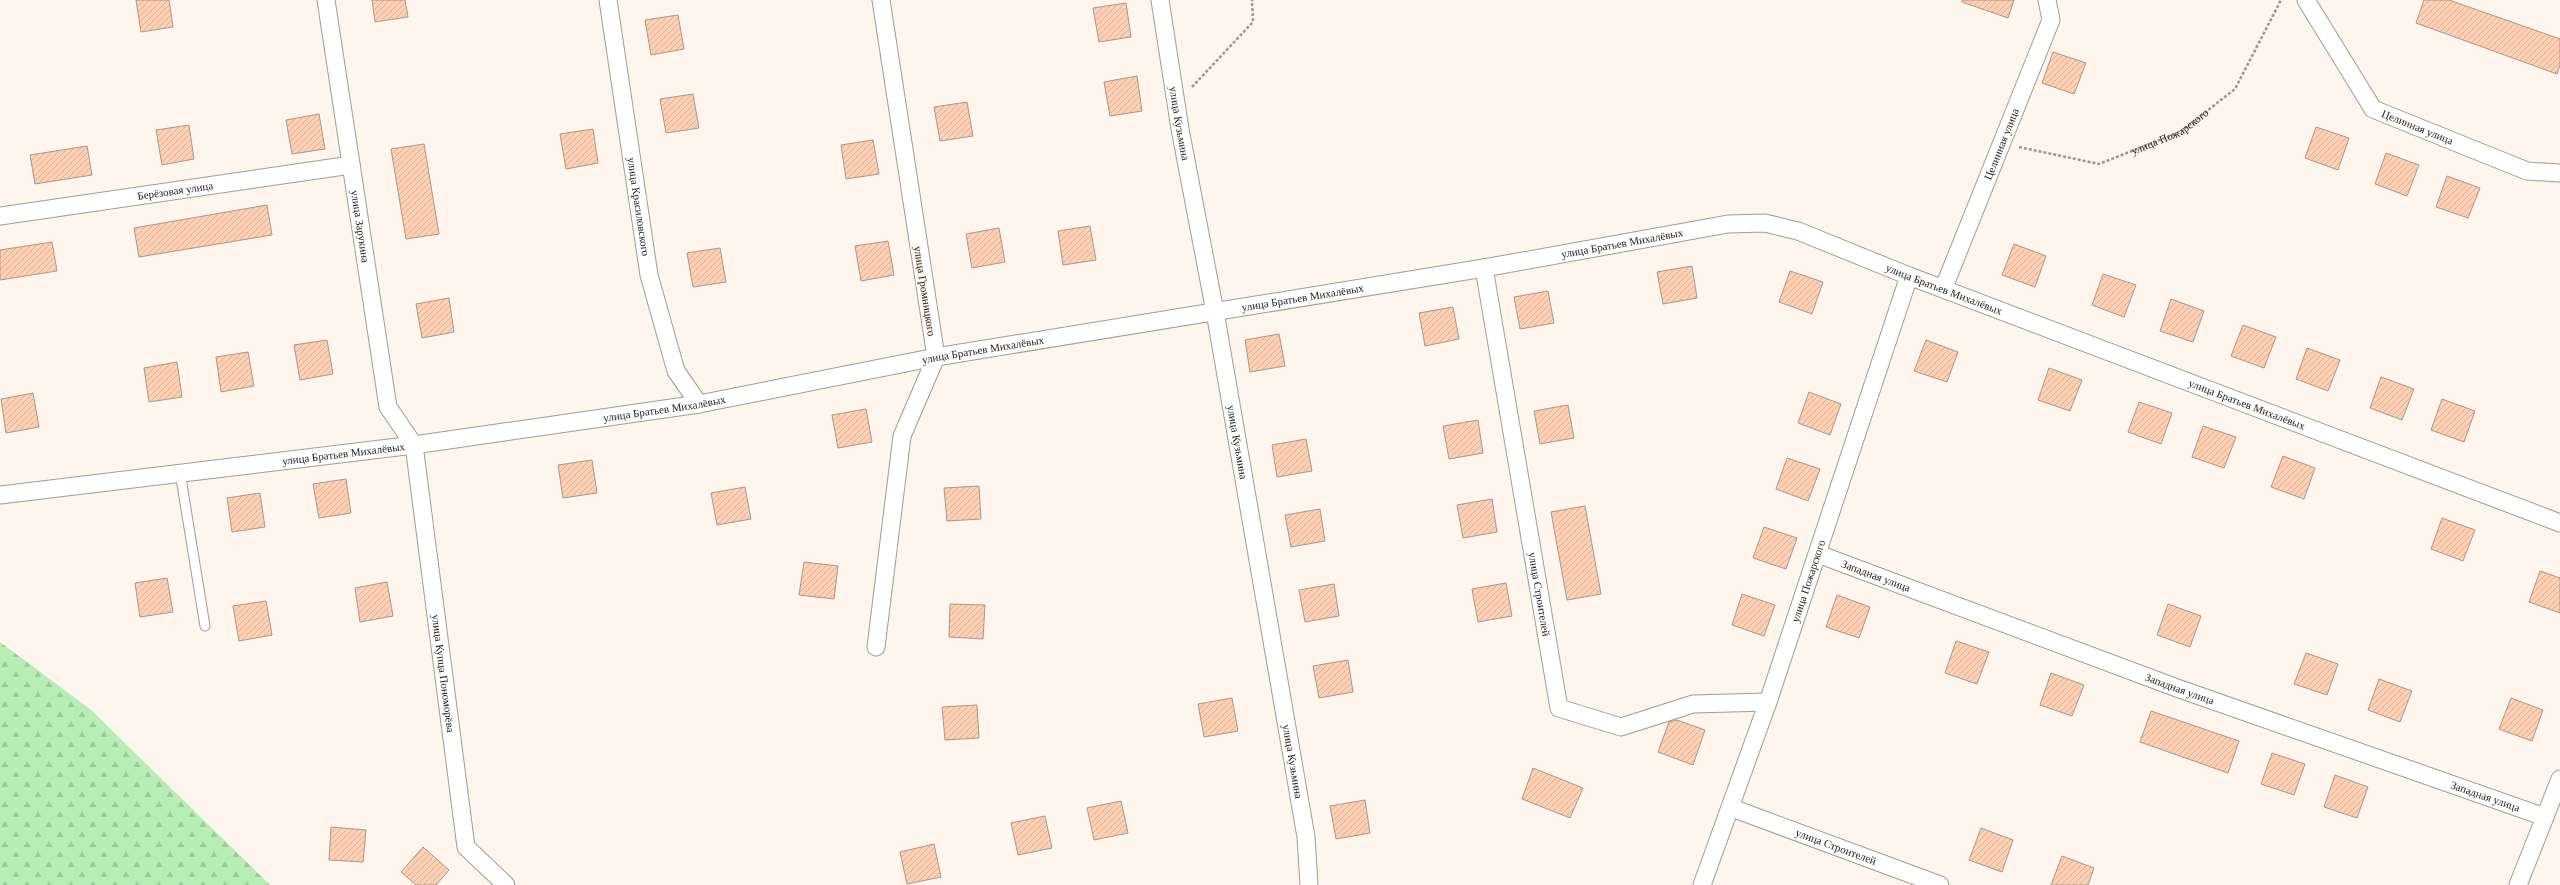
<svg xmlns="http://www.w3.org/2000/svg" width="2560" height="885" viewBox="0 0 2560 885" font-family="Georgia,serif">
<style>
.forest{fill:url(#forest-firs)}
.building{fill:url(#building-hatch);stroke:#a8978d}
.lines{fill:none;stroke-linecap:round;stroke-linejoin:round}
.lane-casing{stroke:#a89a8d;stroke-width:11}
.street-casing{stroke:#a89a8d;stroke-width:19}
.path{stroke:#9e9790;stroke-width:2.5;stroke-dasharray:3 2;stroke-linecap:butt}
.lane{stroke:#fff;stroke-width:9}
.street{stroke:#fff;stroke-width:17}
.labels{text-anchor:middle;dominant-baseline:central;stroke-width:3;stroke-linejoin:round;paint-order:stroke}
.street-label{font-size:11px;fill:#26211c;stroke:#fef5ed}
</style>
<defs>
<pattern id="forest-firs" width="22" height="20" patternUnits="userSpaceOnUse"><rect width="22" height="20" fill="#b6eeb5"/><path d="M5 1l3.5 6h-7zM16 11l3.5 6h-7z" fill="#9ccc9b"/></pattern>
<pattern id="building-hatch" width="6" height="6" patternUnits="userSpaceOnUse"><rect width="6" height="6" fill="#fecfb3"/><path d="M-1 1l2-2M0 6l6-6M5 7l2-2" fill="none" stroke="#dab199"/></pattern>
</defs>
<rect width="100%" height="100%" fill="#fef5ed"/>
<!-- forest -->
<path class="forest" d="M0,642L90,709L270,885H0Z"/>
<!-- building -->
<g class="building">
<path d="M136,0H169L173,27L141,32Z"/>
<path d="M372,0H405L408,17L375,22Z"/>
<path d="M1962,0H2014L2008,18L1962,2Z"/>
<path d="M2424,0H2449L2560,39V65L2557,74L2416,23Z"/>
<path d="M1126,3L1131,37L1099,42L1093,8Z"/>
<path d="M678,15L684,49L651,55L645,20Z"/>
<path d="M2053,52L2086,63L2074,94L2042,83Z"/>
<path d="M1137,76L1142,111L1110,116L1104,82Z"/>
<path d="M693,94L699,128L666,133L660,99Z"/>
<path d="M967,102L973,136L940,141L934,107Z"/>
<path d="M319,114L325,149L292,154L286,120Z"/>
<path d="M189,125L194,159L162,165L156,130Z"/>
<path d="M2316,127L2349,138L2338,170L2305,158Z"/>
<path d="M593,129L598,163L566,169L560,134Z"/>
<path d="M873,140L879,174L846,179L841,145Z"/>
<path d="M424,144L439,234L406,239L391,149Z"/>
<path d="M87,146L92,175L35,184L30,155Z"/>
<path d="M2386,153L2419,165L2407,196L2375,184Z"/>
<path d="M2447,176L2480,188L2468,218L2436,207Z"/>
<path d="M267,205L272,235L139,257L134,228Z"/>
<path d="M1090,226L1096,260L1063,265L1058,231Z"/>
<path d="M999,228L1005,262L972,268L966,234Z"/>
<path d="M888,241L894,275L861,281L855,246Z"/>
<path d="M52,242L57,271L0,280V250Z"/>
<path d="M2014,244L2046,256L2035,287L2002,275Z"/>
<path d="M720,248L726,282L693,287L687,253Z"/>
<path d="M1692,266L1697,298L1663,304L1657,272Z"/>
<path d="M1790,271L1823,282L1812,314L1779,302Z"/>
<path d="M2103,274L2136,285L2124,317L2092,305Z"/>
<path d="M1548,291L1554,323L1520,329L1514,297Z"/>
<path d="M449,298L454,332L422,338L416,304Z"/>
<path d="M2171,299L2204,311L2193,342L2160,331Z"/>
<path d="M1453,307L1459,339L1425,346L1419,313Z"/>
<path d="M2243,325L2276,337L2264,368L2231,356Z"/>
<path d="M1279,334L1285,366L1250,372L1245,340Z"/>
<path d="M327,340L333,374L300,380L294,345Z"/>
<path d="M1926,340L1958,352L1947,382L1914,371Z"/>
<path d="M2307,348L2340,360L2328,391L2296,379Z"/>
<path d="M248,352L254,386L221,392L216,357Z"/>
<path d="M177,362L182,397L149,402L144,368Z"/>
<path d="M2049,368L2082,380L2070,411L2038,400Z"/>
<path d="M2381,377L2414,389L2402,420L2370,408Z"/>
<path d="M1809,392L1841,404L1830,435L1798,423Z"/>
<path d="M33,393L39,427L6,433L1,399Z"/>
<path d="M2442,399L2475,411L2464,442L2431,430Z"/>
<path d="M2139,402L2172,413L2161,444L2128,432Z"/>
<path d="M1568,405L1574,438L1540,444L1534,411Z"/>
<path d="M866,409L872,442L838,448L832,415Z"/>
<path d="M1478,420L1483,453L1449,459L1443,426Z"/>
<path d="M2203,426L2236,437L2224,468L2192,457Z"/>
<path d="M1306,439L1312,471L1277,477L1272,445Z"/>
<path d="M2283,456L2315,468L2304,499L2271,487Z"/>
<path d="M1787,458L1820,469L1808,501L1776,489Z"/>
<path d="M592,460L597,493L563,498L558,465Z"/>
<path d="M346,479L351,513L319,518L313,484Z"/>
<path d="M979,486L981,519L947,521L944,488Z"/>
<path d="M745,487L751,519L717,525L711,493Z"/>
<path d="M260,493L265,527L232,532L227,498Z"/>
<path d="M1492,499L1497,532L1463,538L1457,505Z"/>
<path d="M1585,506L1601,594L1567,600L1551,512Z"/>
<path d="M1320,509L1325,541L1291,547L1285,515Z"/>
<path d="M2442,518L2475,530L2463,561L2431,549Z"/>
<path d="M1764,527L1797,538L1786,569L1753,558Z"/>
<path d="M804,562L838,566L834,599L799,595Z"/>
<path d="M2540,571L2560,578V613L2529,602Z"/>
<path d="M167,578L173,612L140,617L135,583Z"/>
<path d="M387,582L393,616L360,622L355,588Z"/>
<path d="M1506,583L1512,616L1478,622L1472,589Z"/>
<path d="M1334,584L1339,616L1305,622L1299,590Z"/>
<path d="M1742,594L1775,605L1764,636L1732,625Z"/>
<path d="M1837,595L1870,607L1859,638L1826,627Z"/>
<path d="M266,601L272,635L239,641L233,606Z"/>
<path d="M950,604L985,605L983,639L949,637Z"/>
<path d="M2168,604L2201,616L2190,647L2157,635Z"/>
<path d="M1956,641L1989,652L1977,684L1945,673Z"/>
<path d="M2306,653L2338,664L2327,695L2294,684Z"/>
<path d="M1348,660L1353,692L1319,698L1313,666Z"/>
<path d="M2051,673L2084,685L2072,716L2040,705Z"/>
<path d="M2379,679L2412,691L2400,722L2368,710Z"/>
<path d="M1232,698L1238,731L1204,737L1198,704Z"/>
<path d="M2511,698L2543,710L2532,741L2499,729Z"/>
<path d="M977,705L979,738L945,740L942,707Z"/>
<path d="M2151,711L2239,741L2228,773L2140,742Z"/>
<path d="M1677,720L1705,730L1693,765L1658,752L1669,722Z"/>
<path d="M2272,753L2305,764L2294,795L2261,784Z"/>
<path d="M1533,768L1583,788L1570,818L1522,799Z"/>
<path d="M2335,775L2368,787L2357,818L2324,807Z"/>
<path d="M1365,800L1370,833L1336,839L1330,806Z"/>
<path d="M1121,801L1128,833L1094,840L1087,808Z"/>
<path d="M1045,816L1052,848L1018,855L1011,823Z"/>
<path d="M331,827L366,830L363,862L329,860Z"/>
<path d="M1981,828L2013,840L2002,872L1969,860Z"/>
<path d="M934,844L941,877L907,884L900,852Z"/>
<path d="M423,847L449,870L436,885H416L401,872Z"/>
<path d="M2062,856L2094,868L2088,885H2051Z"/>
</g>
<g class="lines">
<defs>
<path id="lane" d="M180,472L205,626"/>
<g id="street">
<path id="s2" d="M326,0L388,407L414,445L466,847L506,885"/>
<path id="s3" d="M608,0L649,275L676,371L699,404"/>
<path id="s4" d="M1160,0L1180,129L1215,312L1306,837L1309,885"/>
<path id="s5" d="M2306,0L2373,109L2527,171L2560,173"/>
<path id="s6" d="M0,216L351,165"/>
<path id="s7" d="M1484,268L1559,708L1621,727L1693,704L1768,702"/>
<path id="s8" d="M1944,287L2051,20L2047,0"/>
<path id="s9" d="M0,495L414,445L699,404L936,357L1484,268L1728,224L1765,223L1798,231L1909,276L2560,523"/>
<path id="s10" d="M1818,554L2177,688L2545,817"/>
<path d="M876,647L902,436L936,357L881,0"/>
<path id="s11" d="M1732,808L1940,885"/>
<path id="s12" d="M1702,885L1768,702L1909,276"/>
<path d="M2518,885L2560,779"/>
</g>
</defs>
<!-- lane casing -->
<use href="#lane" class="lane-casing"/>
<!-- street casing -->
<use href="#street" class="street-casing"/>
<!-- path -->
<g class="path">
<path d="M1192,87L1253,22L1252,0"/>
<path id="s1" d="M2019,147L2099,164L2180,132L2235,89L2281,0"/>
</g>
<!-- lane -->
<use href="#lane" class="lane"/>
<!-- street -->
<use href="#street" class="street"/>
</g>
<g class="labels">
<!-- street labels -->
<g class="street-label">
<text stroke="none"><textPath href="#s4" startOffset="125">улица Кузьмина</textPath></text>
<text stroke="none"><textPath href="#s5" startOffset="176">Целинная улица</textPath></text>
<text stroke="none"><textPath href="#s1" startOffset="160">улица Пожарского</textPath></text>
<text stroke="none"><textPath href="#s8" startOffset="154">Целинная улица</textPath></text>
<text stroke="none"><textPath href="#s6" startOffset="177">Берёзовая улица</textPath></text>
<text stroke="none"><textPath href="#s3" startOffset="209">улица Красиловского</textPath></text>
<text stroke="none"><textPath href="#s2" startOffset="229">улица Зарукина</textPath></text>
<text stroke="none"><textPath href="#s9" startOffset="1642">улица Братьев Михалёвых</textPath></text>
<text stroke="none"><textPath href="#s9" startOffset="1978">улица Братьев Михалёвых</textPath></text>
<text transform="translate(925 291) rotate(81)">улица Громницкого</text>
<text stroke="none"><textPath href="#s9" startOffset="1318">улица Братьев Михалёвых</textPath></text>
<text stroke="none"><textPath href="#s9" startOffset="994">улица Братьев Михалёвых</textPath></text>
<text stroke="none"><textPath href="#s9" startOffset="2302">улица Братьев Михалёвых</textPath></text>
<text stroke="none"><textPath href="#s9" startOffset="670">улица Братьев Михалёвых</textPath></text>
<text stroke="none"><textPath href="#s4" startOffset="449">улица Кузьмина</textPath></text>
<text stroke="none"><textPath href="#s9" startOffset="346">улица Братьев Михалёвых</textPath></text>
<text stroke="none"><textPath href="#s10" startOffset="62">Западная улица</textPath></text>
<text stroke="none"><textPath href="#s12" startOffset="322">улица Пожарского</textPath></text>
<text stroke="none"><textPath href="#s7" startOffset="331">улица Строителей</textPath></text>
<text stroke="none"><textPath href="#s2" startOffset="688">улица Купца Пономорёва</textPath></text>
<text stroke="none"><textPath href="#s10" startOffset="386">Западная улица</textPath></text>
<text stroke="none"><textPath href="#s4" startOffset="773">улица Кузьмина</textPath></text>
<text stroke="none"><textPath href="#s10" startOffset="710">Западная улица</textPath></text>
<text stroke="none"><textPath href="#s11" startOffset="111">улица Строителей</textPath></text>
</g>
</g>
</svg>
